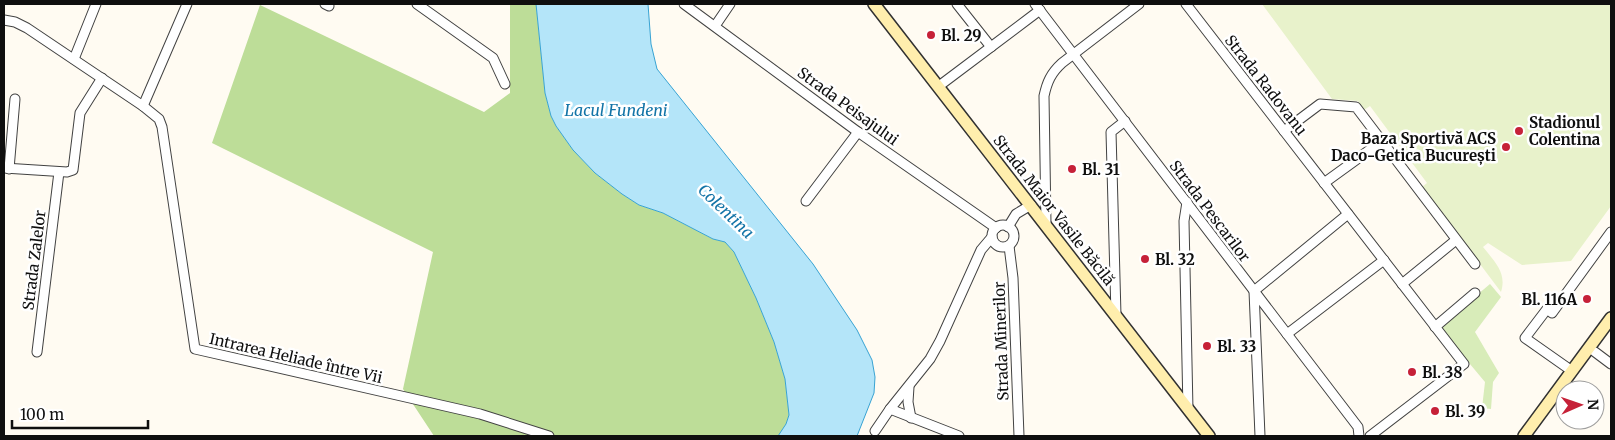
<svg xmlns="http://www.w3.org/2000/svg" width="1615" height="440" viewBox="0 0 1615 440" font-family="Merriweather,serif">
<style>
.green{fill:#d8ecb9}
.forest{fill:#bddd98}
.pitch{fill:#e8f2cb}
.water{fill:#b4e5f9;stroke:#38a3d3}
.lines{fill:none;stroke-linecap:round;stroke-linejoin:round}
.street-casing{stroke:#424242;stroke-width:11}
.secondary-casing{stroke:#313131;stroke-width:14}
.street{stroke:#fff;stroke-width:9}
.secondary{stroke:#ffeead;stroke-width:11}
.poi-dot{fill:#c62138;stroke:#fff;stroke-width:2}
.labels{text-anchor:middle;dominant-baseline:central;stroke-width:5;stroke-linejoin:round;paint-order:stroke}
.poi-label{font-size:15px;font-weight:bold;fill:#0f0f0f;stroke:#fff;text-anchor:start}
.street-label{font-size:15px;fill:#0f0f0f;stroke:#fff}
.water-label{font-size:16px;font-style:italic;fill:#1374a7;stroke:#fff}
</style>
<rect width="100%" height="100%" fill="#fffbf2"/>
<!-- green -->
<path class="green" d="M1490,284L1501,297L1475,332L1499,373L1493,382L1491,409L1482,408L1485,382L1439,327Z"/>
<!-- forest -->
<path class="forest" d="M508,4H536L545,93L551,116L556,126L573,150L595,173L622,194L639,205L663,213L713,239L725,242L734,252L756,298L774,342L785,379L789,415L786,424L778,436H434L403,389L433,252L212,143L260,5L484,112L510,93V5Z"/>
<!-- pitch -->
<path class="pitch" d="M1262,4H1611V206L1571,261L1522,265L1488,243L1483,247C1495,262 1507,273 1501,292L1422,187L1427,183L1370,106L1364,110L1358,101L1332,99Z"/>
<!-- water -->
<path class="water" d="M536,4H648L651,44L657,69L813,264L857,330L872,360L875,377L874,393L857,436H778L786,424L789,415L785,379L774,342L756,298L734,252L725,242L713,239L663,213L639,205L622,194L595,173L573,150L556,126L551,116L545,93Z"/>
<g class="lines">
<defs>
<g id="street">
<path d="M325,4L329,6"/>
<path d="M417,4L493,58L505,84"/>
<path d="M684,4L858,132L996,228"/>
<path d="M957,4L991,47"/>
<path d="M1035,4L1358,427L1359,436"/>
<path d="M1186,4L1464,364L1370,436"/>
<path d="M4,20L15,22L27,28L143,106L159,119L162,127L195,349L480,414L549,436"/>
<path d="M715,26L730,4"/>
<path d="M74,59L96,4"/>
<path d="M939,86L1040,10"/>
<path d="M143,106L187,4"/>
<path d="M1284,131L1320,104L1356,107L1475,264"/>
<path d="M4,168L67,172L73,170L80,113L102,78"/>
<path d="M9,169L15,99"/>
<path d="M1324,183L1382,141"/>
<path d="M806,201L858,132"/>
<path d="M1187,202L1184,221L1188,410"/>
<path d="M1046,224L1044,96C1047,82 1051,73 1062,63L1139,4"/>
<circle cx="1003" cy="236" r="11"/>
<path d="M1008,227L1016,214L1031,205"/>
<path d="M1009,246L1013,278L1019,436"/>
<path d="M1402,284L1456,240"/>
<path d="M1116,315L1111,132L1125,121"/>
<path d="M1435,327L1475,293"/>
<path d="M1287,334L1384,260"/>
<path d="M37,352L59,172"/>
<path d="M1595,352L1611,364"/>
<path d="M1572,371L1525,338L1547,309L1552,313L1611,232"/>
<path d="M909,387L908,402L911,418"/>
<path d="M890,409L959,436"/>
<path d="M875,431L890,409L930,359L940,341L981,250L992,237"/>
<path d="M1260,436L1254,291L1348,214"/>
</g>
<g id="secondary">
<path d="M874,4L1209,436"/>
<path d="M1524,436L1611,318"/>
</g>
</defs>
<!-- street casing -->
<use href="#street" class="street-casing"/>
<!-- secondary casing -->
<use href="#secondary" class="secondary-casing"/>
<!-- street -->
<use href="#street" class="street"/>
<!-- secondary -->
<use href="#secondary" class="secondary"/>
</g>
<!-- markers -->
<g class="poi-dot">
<circle cx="931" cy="35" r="5"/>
<circle cx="1519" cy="131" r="5"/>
<circle cx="1506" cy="147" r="5"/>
<circle cx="1072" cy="169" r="5"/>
<circle cx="1145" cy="259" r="5"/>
<circle cx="1587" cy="299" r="5"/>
<circle cx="1207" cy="346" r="5"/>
<circle cx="1412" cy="372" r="5"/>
<circle cx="1435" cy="411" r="5"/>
</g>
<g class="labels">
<!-- poi labels -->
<g class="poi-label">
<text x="941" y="35">Bl. 29</text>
<text x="1529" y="122">Stadionul<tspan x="1529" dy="17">Colentina</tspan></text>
<text x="1496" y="138" text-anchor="end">Baza Sportivă ACS<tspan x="1496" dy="17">Daco-Getica București</tspan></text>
<text x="1082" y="169">Bl. 31</text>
<text x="1155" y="259">Bl. 32</text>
<text x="1577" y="299" text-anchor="end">Bl. 116A</text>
<text x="1217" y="346">Bl. 33</text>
<text x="1422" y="372">Bl. 38</text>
<text x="1445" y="411">Bl. 39</text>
</g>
<!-- street labels -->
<g class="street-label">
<text transform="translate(1266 85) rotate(52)">Strada Radovanu</text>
<text transform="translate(848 106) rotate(36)">Strada Peisajului</text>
<text transform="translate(1054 210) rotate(52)">Strada Maior Vasile Băcilă</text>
<text transform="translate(1210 211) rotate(53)">Strada Pescarilor</text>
<text transform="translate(34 260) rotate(-83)">Strada Zalelor</text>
<text transform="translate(1001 341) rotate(-92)">Strada Minerilor</text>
<text transform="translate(296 358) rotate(13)">Intrarea Heliade între Vii</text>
</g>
<!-- water labels -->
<g class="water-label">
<text x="616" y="110">Lacul Fundeni</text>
<text transform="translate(726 211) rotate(44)">Colentina</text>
</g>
</g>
<!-- border -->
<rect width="1615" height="440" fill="none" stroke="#0f0f0f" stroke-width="10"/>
<!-- north arrow -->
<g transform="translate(1580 405) rotate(88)"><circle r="24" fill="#ffffff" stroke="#9f9f9f"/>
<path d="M0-4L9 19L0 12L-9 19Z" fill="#c62138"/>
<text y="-8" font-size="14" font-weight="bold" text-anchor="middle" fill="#0f0f0f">N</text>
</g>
<!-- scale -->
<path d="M12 420v8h136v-8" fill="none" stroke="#0f0f0f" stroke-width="2.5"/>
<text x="20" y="420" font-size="15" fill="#0f0f0f" stroke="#ffffff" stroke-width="4" paint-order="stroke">100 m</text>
</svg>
